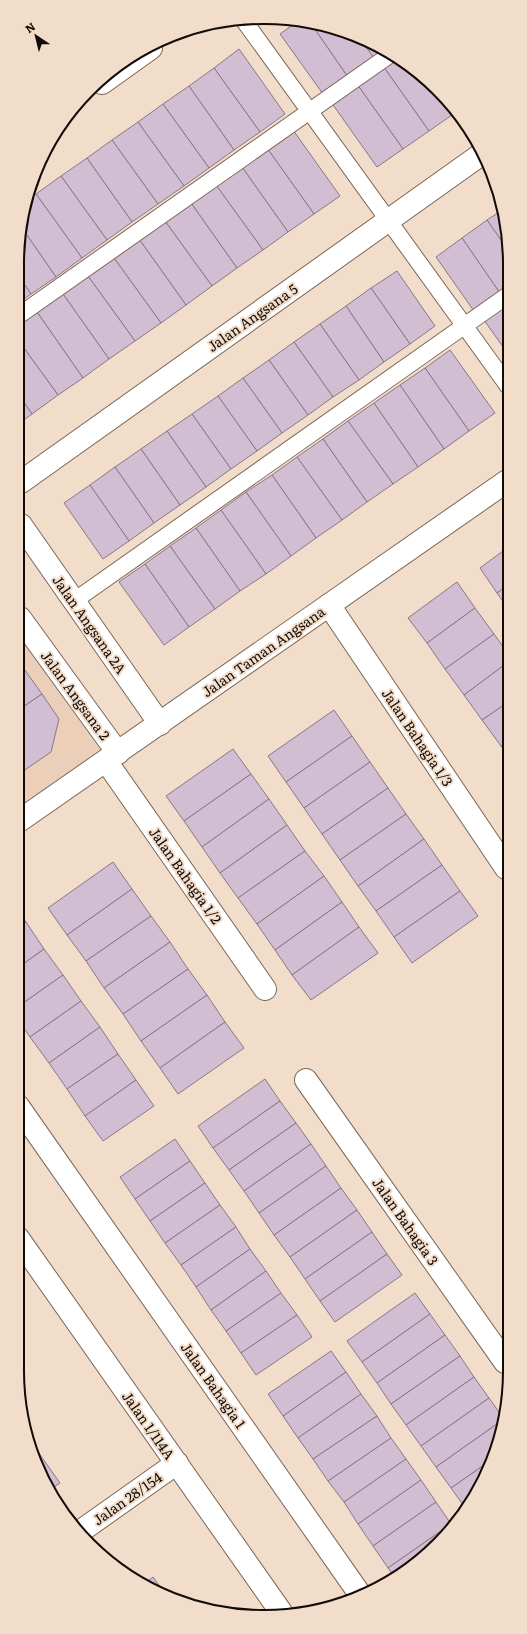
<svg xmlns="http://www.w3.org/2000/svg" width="527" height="1634" viewBox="0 0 527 1634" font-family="Literata,serif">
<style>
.built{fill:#ebcfb8}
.building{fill:#d1bed2;stroke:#887789}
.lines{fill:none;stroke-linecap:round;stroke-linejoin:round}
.service-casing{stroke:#7a6757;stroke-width:18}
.minor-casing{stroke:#7a6757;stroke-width:24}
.tertiary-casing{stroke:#7a6757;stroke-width:24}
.service{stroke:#fff;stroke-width:16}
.minor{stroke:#fff;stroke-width:22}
.tertiary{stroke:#fff;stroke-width:22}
.labels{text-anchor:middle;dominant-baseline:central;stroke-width:4;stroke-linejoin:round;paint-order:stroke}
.street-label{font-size:14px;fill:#120b06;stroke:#f2dcca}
.rim{fill:none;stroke:#120b06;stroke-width:2}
</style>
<rect width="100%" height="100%" fill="#f2dcca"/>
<!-- built -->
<path class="built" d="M20,637L100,749L19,807Z"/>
<!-- building -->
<g class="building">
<path d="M297,22H310L348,77L323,94L280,34Z"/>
<path d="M310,22L362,41L374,58L348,77Z"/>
<path d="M362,41L386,50L374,58Z"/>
<path d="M239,49L285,114L260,132L214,68Z"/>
<path d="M396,57L444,97L455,113L429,131L383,66Z"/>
<path d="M383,66L429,131L403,149L357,84Z"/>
<path d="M214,68L260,132L234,150L189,86Z"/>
<path d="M357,84L403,149L377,167L331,102Z"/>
<path d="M189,86L234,150L209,168L163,104Z"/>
<path d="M444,97L449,101L456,112L455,113Z"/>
<path d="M163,104L209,168L184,186L138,122Z"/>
<path d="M138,122L184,186L158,204L112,140Z"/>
<path d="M293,130L340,196L314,214L267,148Z"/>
<path d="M112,140L158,204L132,222L87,158Z"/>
<path d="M267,148L314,214L288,232L242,167Z"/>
<path d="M87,158L132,222L107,240L61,176Z"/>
<path d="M242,167L288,232L263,250L216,185Z"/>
<path d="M61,176L107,240L82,258L36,194Z"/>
<path d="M216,185L263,250L237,268L191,203Z"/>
<path d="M36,194L82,258L56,277L22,228V215L28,200Z"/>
<path d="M191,203L237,268L212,286L165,221Z"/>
<path d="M502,210L508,231V250L487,220Z"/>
<path d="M487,220L508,250V292L502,296L462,238Z"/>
<path d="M165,221L212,286L186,305L139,239Z"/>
<path d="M22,228L56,277L31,294L22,281Z"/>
<path d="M462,238L502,296L476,314L436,257Z"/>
<path d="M139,239L186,305L161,323L114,258Z"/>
<path d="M114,258L161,323L135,341L88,276Z"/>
<path d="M397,271L435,326L410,344L371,288Z"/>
<path d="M88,276L135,341L109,359L63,294Z"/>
<path d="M22,281L31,294L21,301Z"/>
<path d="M371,288L410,344L384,362L346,306Z"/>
<path d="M63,294L109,359L83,378L37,312Z"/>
<path d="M508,304V354L484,320Z"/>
<path d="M346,306L384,362L359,380L320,324Z"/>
<path d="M37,312L83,378L58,395L21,344V323Z"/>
<path d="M320,324L359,380L333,397L294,342Z"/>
<path d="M294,342L333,397L308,415L269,360Z"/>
<path d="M21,344L58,395L32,414L21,398Z"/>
<path d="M450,350L495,413L469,431L425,368Z"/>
<path d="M269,360L308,415L282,433L243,378Z"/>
<path d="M425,368L469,431L444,449L400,385Z"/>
<path d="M243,378L282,433L257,451L218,396Z"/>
<path d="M400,385L444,449L418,467L374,403Z"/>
<path d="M218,396L257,451L231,469L192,414Z"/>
<path d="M21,398L32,414L21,422Z"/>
<path d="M374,403L418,467L393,484L348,421Z"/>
<path d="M192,414L231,469L206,487L167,431Z"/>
<path d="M348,421L393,484L367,502L323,439Z"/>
<path d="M167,431L206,487L180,505L141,449Z"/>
<path d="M323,439L367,502L342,520L297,457Z"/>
<path d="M141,449L180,505L154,523L115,467Z"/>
<path d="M297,457L342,520L316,538L272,475Z"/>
<path d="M115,467L154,523L129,541L90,485Z"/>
<path d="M272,475L316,538L291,556L246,492Z"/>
<path d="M90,485L129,541L103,559L64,503Z"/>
<path d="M246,492L291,556L266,574L221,510Z"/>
<path d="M221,510L266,574L240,591L196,528Z"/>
<path d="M196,528L240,591L215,609L170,546Z"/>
<path d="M170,546L215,609L189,627L145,564Z"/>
<path d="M507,548V586L497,593L480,568Z"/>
<path d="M145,564L189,627L164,645L119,582Z"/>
<path d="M457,582L475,608L427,643L408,618Z"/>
<path d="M507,586V607L497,593Z"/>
<path d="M475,608L494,634L445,669L427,643Z"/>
<path d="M494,634L507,652V663L464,695L445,669Z"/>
<path d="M507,663V703L482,720L464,695Z"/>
<path d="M22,666L42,694L20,709V667Z"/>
<path d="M42,694L59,719L51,752L19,774L20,709Z"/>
<path d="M507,703V742L501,746L482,720Z"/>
<path d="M334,710L352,736L286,782L268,756Z"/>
<path d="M352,736L370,762L304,808L286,782Z"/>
<path d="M507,742V754L501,746Z"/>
<path d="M233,749L251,774L184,821L166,796Z"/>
<path d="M370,762L388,788L322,834L304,808Z"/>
<path d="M251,774L269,799L202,847L184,821Z"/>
<path d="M388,788L406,814L340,860L322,834Z"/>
<path d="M269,799L287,825L220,873L202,847Z"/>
<path d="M406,814L424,839L358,886L340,860Z"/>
<path d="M287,825L305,851L238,898L220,873Z"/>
<path d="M424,839L442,865L376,911L358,886Z"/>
<path d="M305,851L324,876L257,924L238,898Z"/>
<path d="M113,862L132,889L67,935L48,908Z"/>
<path d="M442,865L460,891L394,937L376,911Z"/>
<path d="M324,876L342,902L275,950L257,924Z"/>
<path d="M132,889L151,916L86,961L67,935Z"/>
<path d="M460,891L478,916L412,963L394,937Z"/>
<path d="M342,902L359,927L292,975L275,950Z"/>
<path d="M19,912L26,922L19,927Z"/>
<path d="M151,916L170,942L104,988L86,961Z"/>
<path d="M26,922L44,949L19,967V927Z"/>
<path d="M359,927L378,953L311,1000L292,975Z"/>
<path d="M170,942L188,969L123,1014L104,988Z"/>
<path d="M44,949L63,975L19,1006V967Z"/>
<path d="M188,969L207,995L141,1041L123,1014Z"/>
<path d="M63,975L81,1001L30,1037L18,1020L19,1006Z"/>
<path d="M207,995L225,1022L160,1068L141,1041Z"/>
<path d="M81,1001L100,1027L49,1063L30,1037Z"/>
<path d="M225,1022L244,1048L178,1094L160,1068Z"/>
<path d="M100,1027L118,1054L67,1089L49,1063Z"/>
<path d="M118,1054L136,1080L85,1116L67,1089Z"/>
<path d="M265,1079L280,1101L213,1148L198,1126Z"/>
<path d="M136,1080L154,1106L103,1141L85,1116Z"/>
<path d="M280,1101L296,1123L229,1170L213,1148Z"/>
<path d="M296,1123L311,1144L244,1191L229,1170Z"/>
<path d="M175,1139L190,1161L135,1199L120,1177Z"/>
<path d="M311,1144L326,1166L259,1213L244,1191Z"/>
<path d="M190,1161L205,1183L150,1221L135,1199Z"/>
<path d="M326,1166L341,1188L274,1235L259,1213Z"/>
<path d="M205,1183L220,1205L165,1243L150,1221Z"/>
<path d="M341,1188L357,1210L290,1257L274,1235Z"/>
<path d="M220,1205L236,1227L181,1265L165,1243Z"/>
<path d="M357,1210L372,1232L305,1279L290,1257Z"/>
<path d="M236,1227L250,1249L196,1287L181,1265Z"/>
<path d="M372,1232L387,1254L320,1301L305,1279Z"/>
<path d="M250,1249L266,1271L211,1310L196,1287Z"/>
<path d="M387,1254L402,1275L335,1322L320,1301Z"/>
<path d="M266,1271L281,1293L226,1331L211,1310Z"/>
<path d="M281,1293L297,1315L241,1353L226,1331Z"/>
<path d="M415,1293L430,1314L362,1362L347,1341Z"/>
<path d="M430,1314L445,1335L377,1383L362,1362Z"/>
<path d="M297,1315L312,1337L256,1375L241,1353Z"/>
<path d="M445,1335L460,1356L391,1404L377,1383Z"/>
<path d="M331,1351L346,1372L283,1416L268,1394Z"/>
<path d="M460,1356L474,1377L406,1425L391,1404Z"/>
<path d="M346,1372L361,1394L298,1438L283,1416Z"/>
<path d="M474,1377L489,1398L421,1446L406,1425Z"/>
<path d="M361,1394L377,1416L313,1459L298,1438Z"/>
<path d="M489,1398L504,1419L436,1467L421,1446Z"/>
<path d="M377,1416L391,1438L328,1481L313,1459Z"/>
<path d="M504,1419L487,1463L451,1488L436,1467Z"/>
<path d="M391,1438L406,1459L344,1502L328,1481Z"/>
<path d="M31,1442L60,1483L51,1489L36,1465Z"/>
<path d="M406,1459L421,1480L358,1524L344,1502Z"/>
<path d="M487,1463L469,1507L466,1509L451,1488Z"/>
<path d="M421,1480L436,1502L373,1546L358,1524Z"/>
<path d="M436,1502L451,1524L388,1568L373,1546Z"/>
<path d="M451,1524L452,1525L413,1566L394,1576L388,1568Z"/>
<path d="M153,1577L166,1595L154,1591L144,1584Z"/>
</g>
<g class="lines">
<defs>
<g id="service">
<path d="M245,22L508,386"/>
<path d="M21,314L391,54"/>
<path d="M74,601L508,295"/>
</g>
<g id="minor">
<path d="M102,83L151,48"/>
<path d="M21,482L483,153"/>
<path d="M21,525L160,724"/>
<path d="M329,605L506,868"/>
<path d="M20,618L118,753"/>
<path d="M106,761L265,989"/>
<path d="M19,821L507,481"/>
<path d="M306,1080L505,1362"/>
<path d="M18,1106L359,1593"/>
<path d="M78,1533L177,1463"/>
</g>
<path id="tertiary" d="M18,1238L281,1612"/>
</defs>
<!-- service casing -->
<use href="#service" class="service-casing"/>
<!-- minor casing -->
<use href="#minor" class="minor-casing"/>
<!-- tertiary casing -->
<use href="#tertiary" class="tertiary-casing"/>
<!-- service -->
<use href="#service" class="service"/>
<!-- minor -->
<use href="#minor" class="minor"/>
<!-- tertiary -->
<use href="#tertiary" class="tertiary"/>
</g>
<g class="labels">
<!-- street labels -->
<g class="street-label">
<text transform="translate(252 317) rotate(-35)">Jalan Angsana 5</text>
<text transform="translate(90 624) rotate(55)">Jalan Angsana 2A</text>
<text transform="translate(263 651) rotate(-35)">Jalan Taman Angsana</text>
<text transform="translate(76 695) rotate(54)">Jalan Angsana 2</text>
<text transform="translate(418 737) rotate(56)">Jalan Bahagia 1/3</text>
<text transform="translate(186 875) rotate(55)">Jalan Bahagia 1/2</text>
<text transform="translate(406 1221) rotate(55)">Jalan Bahagia 3</text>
<text transform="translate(214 1385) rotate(55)">Jalan Bahagia 1</text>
<text transform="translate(149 1425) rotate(55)">Jalan 1/114A</text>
<text transform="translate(127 1498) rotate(-35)">Jalan 28/154</text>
</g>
</g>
<!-- crop -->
<path d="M0 0H527V1634H0ZM263 24H264A239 239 0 0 1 503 263V1371A239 239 0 0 1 264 1610H263A239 239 0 0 1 24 1371V263A239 239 0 0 1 263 24Z" fill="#f2dcca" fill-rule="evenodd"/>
<path class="rim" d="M263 24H264A239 239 0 0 1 503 263V1371A239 239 0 0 1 264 1610H263A239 239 0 0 1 24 1371V263A239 239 0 0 1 263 24Z"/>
<!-- north arrow -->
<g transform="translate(36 36) rotate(325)" stroke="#f2dcca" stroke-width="3" paint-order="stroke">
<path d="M0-3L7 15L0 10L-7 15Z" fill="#120b06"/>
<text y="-6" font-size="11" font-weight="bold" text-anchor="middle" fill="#120b06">N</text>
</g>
</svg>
